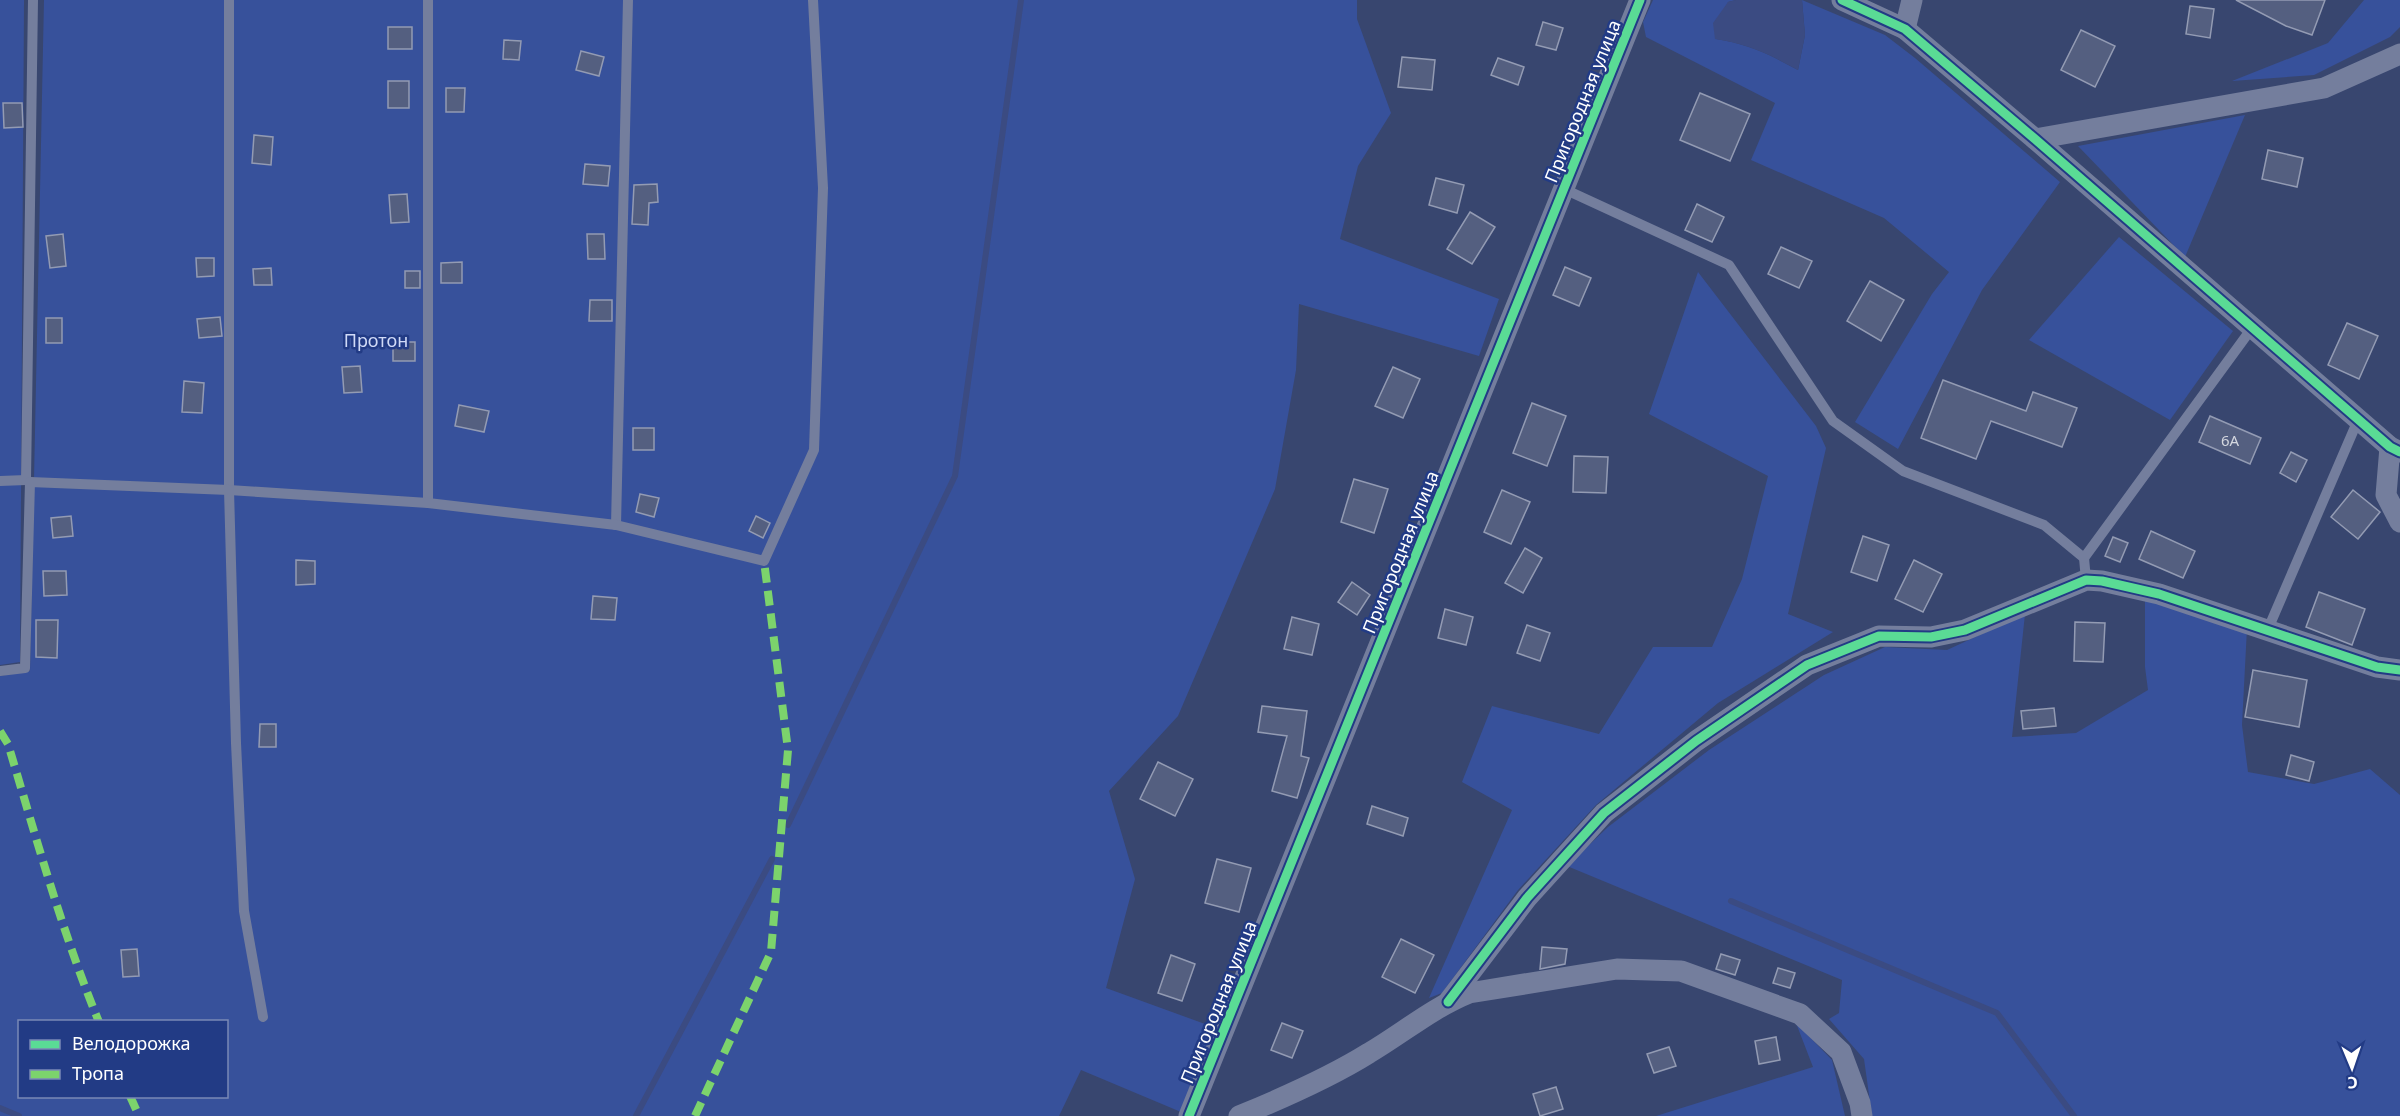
<svg xmlns="http://www.w3.org/2000/svg" width="2400" height="1116" viewBox="0 0 2400 1116" font-family="'Noto Sans',sans-serif">
<style>
.green{fill:#37519b;fill-rule:evenodd}
.water{fill:#3b4b82}
.lines{fill:none;stroke-linecap:round;stroke-linejoin:round}
.stream{stroke:#3b4b82;stroke-width:6}
.building{fill:#545f80;stroke:#939bb3;stroke-width:1.5}
.lane{stroke:#747e9d;stroke-width:10}
.street{stroke:#747e9d;stroke-width:21}
.quiet{stroke:#7cd36c;stroke-width:8;stroke-dasharray:15 8;stroke-linecap:butt}
.cycleway-casing{stroke:#223b85;stroke-width:13}
.cycleway{stroke:#5adb95;stroke-width:9}
.labels{text-anchor:middle;dominant-baseline:central;stroke-width:5;stroke-linejoin:round;paint-order:stroke}
.number-label{font-size:15px;fill:#d4d7df}
.street-label{font-size:18px;fill:#fff;stroke:#223b85}
.park-label{font-size:18px;fill:#d0daf7;stroke:#223b85}
</style>
<rect width="100%" height="100%" fill="#38466f"/>
<!-- green -->
<g class="green">
<path d="M0,0H24L20,662L0,665Z"/>
<path d="M44,0H1357V19L1391,113L1358,166L1340,239L1499,299L1479,356L1299,304L1296,370L1275,489L1178,716L1109,791L1135,879L1106,988L1216,1028L1181,1112L1081,1070L1059,1116H0V676L30,671ZM20,1022H226V1096H20Z"/>
<path d="M1653,0H1736L1728,2L1716,39C1746,43 1771,55 1798,70L1805,35L1802,0L1885,35L1915,58L2060,182L1982,290L1898,449L1855,422L1932,294L1949,272L1884,218L1751,160L1775,103L1646,37L1643,22Z"/>
<path d="M2364,0H2400V27L2390,37L2314,75L2232,81L2328,43Z"/>
<path d="M2245,115L2185,257L2078,146Z"/>
<path d="M2119,237L2233,331L2170,420L2029,340Z"/>
<path d="M1698,272L1816,426L1826,448L1788,614L1833,632L1718,703L1596,805L1518,890L1442,993L1429,998L1512,810L1462,782L1492,706L1599,734L1653,647H1712L1742,579L1768,476L1649,414Z"/>
<path d="M2145,596L2247,628L2242,725L2248,772L2314,784L2370,769L2400,795V1116H1872L1864,1059L1829,1019L1839,1013L1842,980L1567,866L1608,827L1709,750L1824,675L1885,647L1947,650L2025,614L2012,737L2076,733L2148,690L2145,667Z"/>
<path d="M1796,1023L1832,1060L1845,1116H1656L1813,1067Z"/>
</g>
<!-- water -->
<path class="water" d="M1736,0H1802L1805,35L1798,70C1771,55 1746,43 1715,39L1713,23L1728,2Z"/>
<g class="lines">
<!-- stream -->
<g class="stream">
<path d="M788,825L955,476L1021,0"/>
<path d="M1731,901L1997,1013L2074,1116"/>
<path d="M0,1108L19,1116"/>
<path d="M636,1116L772,859"/>
</g>
</g>
<!-- building -->
<g class="building">
<path d="M2236,0H2325L2312,35L2286,26Z"/>
<path d="M2190,6L2214,9L2210,38L2186,34Z"/>
<path d="M1543,22L1563,28L1556,50L1536,45Z"/>
<rect x="388" y="27" width="24" height="22"/>
<path d="M2081,30L2115,46L2095,87L2061,70Z"/>
<path d="M504,40L521,41L519,60L503,59Z"/>
<path d="M581,51L604,57L599,76L576,70Z"/>
<path d="M1402,57L1435,60L1432,90L1398,87Z"/>
<path d="M1498,58L1524,67L1518,85L1491,75Z"/>
<rect x="388" y="81" width="21" height="27"/>
<path d="M446,88H465L464,112H446Z"/>
<path d="M1700,93L1750,114L1730,161L1680,140Z"/>
<path d="M3,103H22L23,127L4,128Z"/>
<path d="M254,135L273,137L271,165L252,163Z"/>
<path d="M2268,150L2303,158L2297,187L2262,179Z"/>
<path d="M585,164L610,166L608,186L583,184Z"/>
<path d="M1436,178L1464,185L1457,213L1429,205Z"/>
<path d="M657,184L658,202L649,203L648,225L632,224L634,185Z"/>
<path d="M407,194L409,222L391,223L389,195Z"/>
<path d="M1697,204L1724,217L1712,242L1685,230Z"/>
<path d="M1470,212L1495,227L1472,264L1447,249Z"/>
<path d="M63,234L66,266L50,268L46,236Z"/>
<path d="M587,234H604L605,259H588Z"/>
<path d="M1781,247L1812,261L1799,288L1768,274Z"/>
<path d="M196,258H214V276L197,277Z"/>
<path d="M462,262V283H441V263Z"/>
<path d="M1565,267L1591,278L1579,306L1553,295Z"/>
<path d="M271,268L272,285H254L253,269Z"/>
<rect x="405" y="271" width="15" height="17"/>
<path d="M1870,281L1904,300L1881,341L1847,321Z"/>
<path d="M590,300H612V321H589Z"/>
<path d="M220,317L222,336L199,338L197,319Z"/>
<rect x="46" y="318" width="16" height="25"/>
<path d="M2347,323L2378,336L2359,379L2328,365Z"/>
<rect x="393" y="342" width="22" height="19"/>
<path d="M360,366L362,392L344,393L342,367Z"/>
<path d="M1393,367L1420,379L1403,418L1375,406Z"/>
<path d="M1943,380L2026,411L2033,392L2077,408L2062,447L1991,421L1976,459L1921,438Z"/>
<path d="M184,381L204,383L202,413L182,412Z"/>
<path d="M1532,403L1566,416L1547,466L1513,453Z"/>
<path d="M459,405L489,411L484,432L455,426Z"/>
<path d="M2210,416L2261,438L2250,464L2199,442Z"/>
<rect x="633" y="428" width="21" height="22"/>
<path d="M2291,452L2307,460L2296,482L2280,473Z"/>
<path d="M1574,456L1608,457L1606,493L1573,492Z"/>
<path d="M1354,479L1388,489L1374,533L1341,522Z"/>
<path d="M1502,490L1530,502L1511,544L1484,532Z"/>
<path d="M2353,490L2380,512L2358,539L2331,517Z"/>
<path d="M640,494L659,498L654,517L636,512Z"/>
<path d="M71,516L73,536L53,538L51,518Z"/>
<path d="M756,516L770,523L763,538L749,531Z"/>
<path d="M2151,531L2195,551L2183,578L2139,559Z"/>
<path d="M1863,536L1889,545L1877,581L1851,572Z"/>
<path d="M2113,537L2128,543L2120,562L2105,556Z"/>
<path d="M1525,548L1542,558L1523,593L1505,583Z"/>
<path d="M296,560L315,561V584L296,585Z"/>
<path d="M1914,560L1942,574L1923,612L1895,599Z"/>
<path d="M43,571H66L67,595L44,596Z"/>
<path d="M1352,582L1370,595L1357,615L1338,602Z"/>
<path d="M2319,592L2365,609L2352,645L2306,627Z"/>
<path d="M593,596L617,598L615,620L591,619Z"/>
<path d="M1445,609L1473,617L1466,645L1438,638Z"/>
<path d="M1292,617L1319,624L1312,655L1284,649Z"/>
<path d="M36,620H58L57,658L36,657Z"/>
<path d="M2075,622L2105,623L2103,662L2074,661Z"/>
<path d="M1527,625L1550,633L1540,661L1517,653Z"/>
<path d="M2253,670L2307,680L2299,727L2245,717Z"/>
<path d="M1262,706L1307,711L1301,756L1309,758L1297,798L1272,791L1287,736L1258,732Z"/>
<path d="M2054,708L2056,726L2023,729L2021,711Z"/>
<path d="M260,724H276V747H259Z"/>
<path d="M2291,755L2314,762L2309,781L2286,775Z"/>
<path d="M1158,762L1193,779L1175,816L1140,799Z"/>
<path d="M1372,806L1408,818L1403,836L1367,824Z"/>
<path d="M1217,859L1251,868L1239,912L1205,903Z"/>
<path d="M1401,939L1434,955L1415,993L1382,977Z"/>
<path d="M1542,947L1567,949L1565,964L1540,969Z"/>
<path d="M137,949L139,976L123,977L121,950Z"/>
<path d="M1721,954L1740,960L1735,975L1716,969Z"/>
<path d="M1171,955L1195,964L1182,1001L1158,993Z"/>
<path d="M1778,968L1795,973L1790,988L1773,983Z"/>
<path d="M1282,1023L1303,1031L1292,1058L1271,1050Z"/>
<path d="M1776,1037L1780,1060L1759,1064L1755,1041Z"/>
<path d="M1669,1047L1676,1066L1654,1073L1647,1054Z"/>
<path d="M1556,1087L1563,1109L1540,1116L1533,1094Z"/>
</g>
<g class="lines">
<!-- lane -->
<g class="lane">
<path d="M229,0V490L236,743L244,911L263,1017"/>
<path d="M1564,189L1729,265L1833,421L1903,471L2044,525L2084,558L2086,580"/>
<path d="M0,481L26,480"/>
<path d="M30,482L26,480L33,0"/>
<path d="M428,503V0"/>
<path d="M616,525L628,0"/>
<path d="M2084,558L2252,328"/>
<path d="M2268,629L2358,420"/>
<path d="M0,671L25,668L30,482L229,490L428,503L616,525L764,561L814,450L823,188L813,0"/>
</g>
<!-- street -->
<g class="street">
<path d="M1842,0L1905,29L2035,139L2390,447L2400,452"/>
<path d="M1905,29L1912,0"/>
<path d="M2035,139L2324,88L2400,54"/>
<path d="M2390,447L2386,495L2400,522"/>
<path d="M1448,1002L1527,898L1604,813L1696,741L1807,665L1879,636L1931,637L1965,630L2086,580L2102,581L2159,594L2377,667L2400,670"/>
<path d="M1189,1116L1640,0"/>
<path d="M1239,1116C1283,1098 1329,1078 1369,1053C1403,1033 1432,1008 1469,993L1617,969L1681,971L1800,1014L1841,1052L1860,1103L1862,1116"/>
</g>
<!-- quiet -->
<g class="quiet">
<path d="M0,731L8,744C36,837 62,932 99,1022"/>
<path d="M130,1096L139,1116"/>
<path d="M695,1116L771,952L788,750L764,561"/>
</g>
<defs>
<g id="cycleway">
<path d="M1842,0L1905,29L2035,139L2390,447L2400,452"/>
<path d="M1448,1002L1527,898L1604,813L1696,741L1807,665L1879,636L1931,637L1965,630L2086,580L2102,581L2159,594L2377,667L2400,670"/>
<path d="M1189,1116L1640,0"/>
</g>
</defs>
<!-- cycleway casing -->
<use href="#cycleway" class="cycleway-casing"/>
<!-- cycleway -->
<use href="#cycleway" class="cycleway"/>
</g>
<g class="labels">
<!-- number labels -->
<g class="number-label">
<text x="2230" y="440">6А</text>
</g>
<!-- street labels -->
<g class="street-label">
<text transform="translate(1582 101) rotate(-68)">Пригородная улица</text>
<text transform="translate(1400 552) rotate(-68)">Пригородная улица</text>
<text transform="translate(1218 1002) rotate(-68)">Пригородная улица</text>
</g>
<!-- park labels -->
<g class="park-label">
<text x="376" y="340">Протон</text>
</g>
</g>
<!-- legend -->
<rect x="18" y="1020" width="210" height="78" fill="#223b85" stroke="#7a89b6" stroke-width="1.5"/>
<rect x="30" y="1040" width="30" height="9" fill="#5adb95" stroke="#7a89b6" stroke-width="1.5"/>
<text x="72" y="1050" font-size="18" fill="#ffffff">Велодорожка</text>
<rect x="30" y="1070" width="30" height="9" fill="#7cd36c" stroke="#7a89b6" stroke-width="1.5"/>
<text x="72" y="1080" font-size="18" fill="#ffffff">Тропа</text>
<!-- north arrow -->
<g transform="translate(2352 1068) rotate(178)" stroke="#223b85" stroke-width="4.5" paint-order="stroke">
<path d="M0-4.5L10 22L0 15L-10 22Z" fill="#ffffff"/>
<text y="-9" font-size="16" font-weight="bold" text-anchor="middle" fill="#ffffff">С</text>
</g>
</svg>
